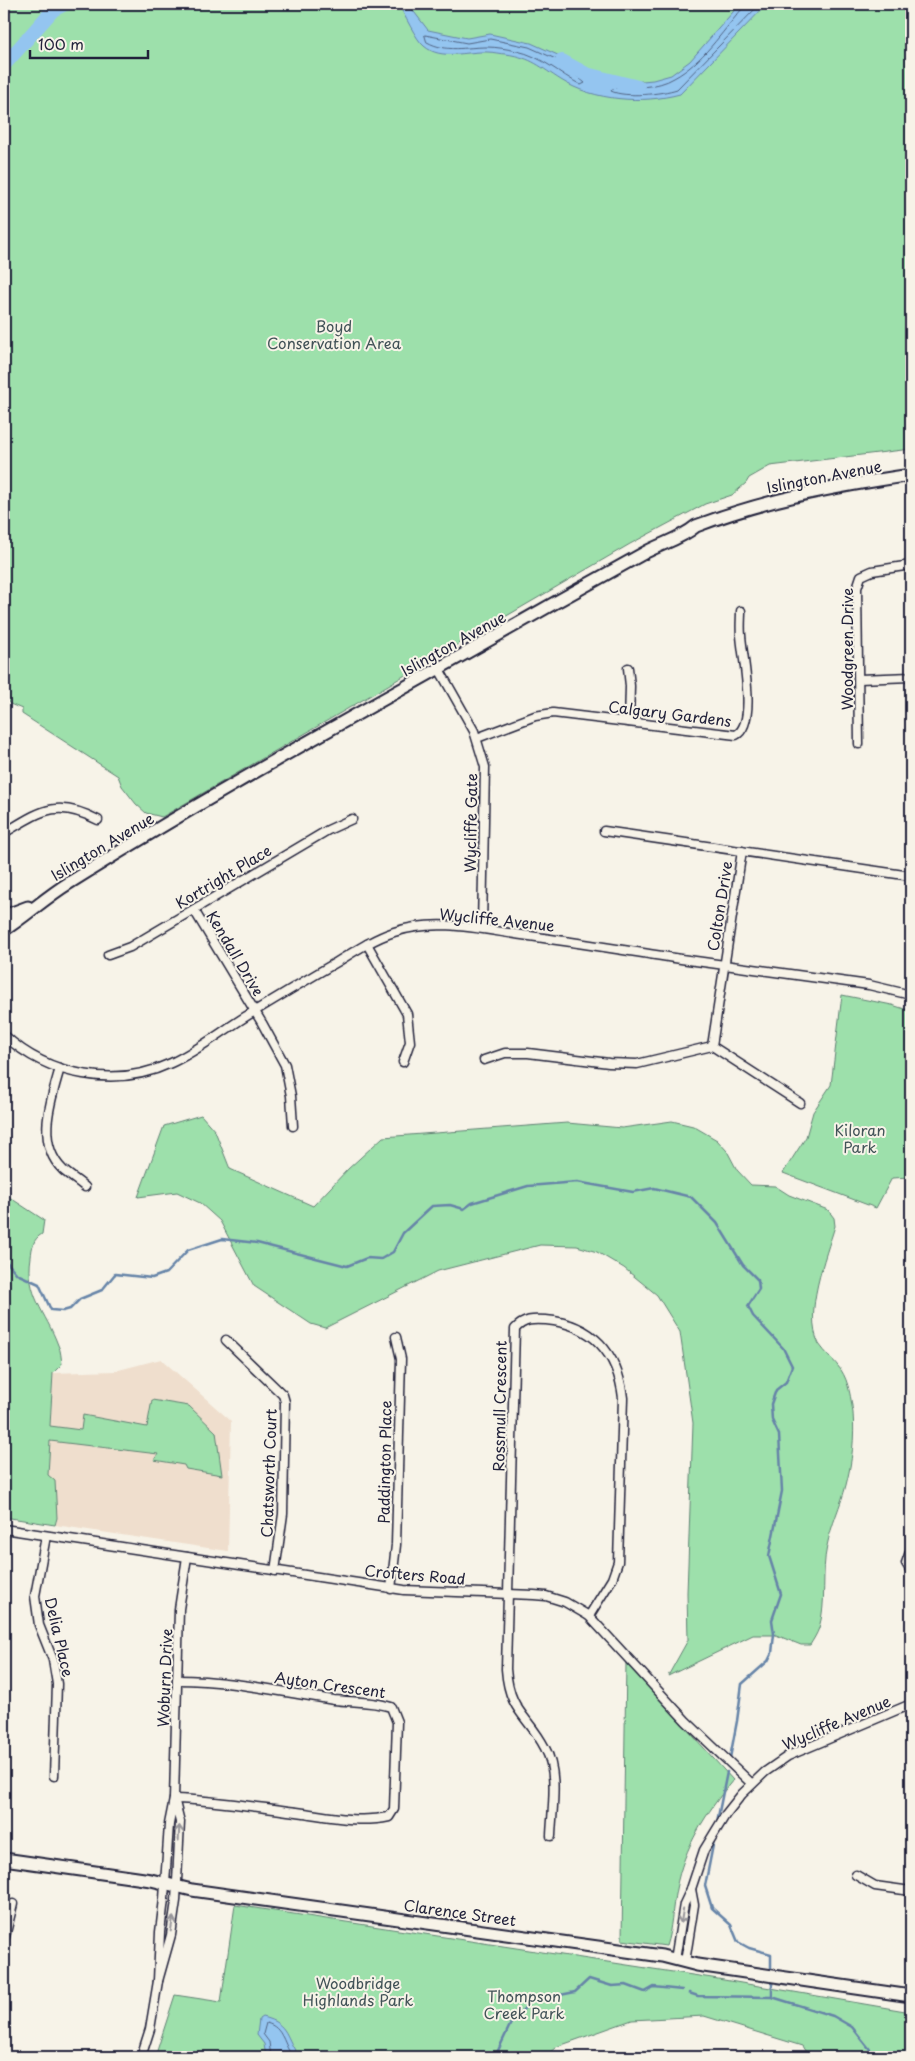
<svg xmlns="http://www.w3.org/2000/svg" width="915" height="2061" viewBox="0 0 915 2061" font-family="'Playpen Sans',sans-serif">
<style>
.built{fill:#efdecd}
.green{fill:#9de0ab;stroke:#608173}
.water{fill:#94c5f0;stroke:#6684a8}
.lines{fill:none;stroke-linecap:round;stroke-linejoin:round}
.shore{stroke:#506383;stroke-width:1}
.stream{stroke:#6684a8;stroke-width:2.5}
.river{stroke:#94c5f0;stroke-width:14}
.street-casing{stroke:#22223b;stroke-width:11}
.secondary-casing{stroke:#22223b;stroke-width:15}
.street{stroke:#f7f3e8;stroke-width:8}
.secondary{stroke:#f7f3e8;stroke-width:11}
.oneway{stroke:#97959a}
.labels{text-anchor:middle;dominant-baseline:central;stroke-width:4;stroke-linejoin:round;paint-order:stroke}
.park-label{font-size:15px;fill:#415257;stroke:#f7f3e8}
.street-label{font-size:15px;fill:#22223b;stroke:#f7f3e8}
</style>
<rect width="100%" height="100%" fill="#f7f3e8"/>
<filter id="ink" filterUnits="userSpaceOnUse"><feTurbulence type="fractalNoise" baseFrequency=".02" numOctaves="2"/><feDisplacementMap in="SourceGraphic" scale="10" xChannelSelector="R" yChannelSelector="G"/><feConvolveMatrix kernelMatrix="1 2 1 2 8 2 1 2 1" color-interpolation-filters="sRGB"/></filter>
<g filter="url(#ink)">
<!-- built -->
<path class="built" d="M161,1359L231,1421L228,1551L55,1525L57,1521L48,1475L53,1373L115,1371Z"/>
<!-- green -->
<g class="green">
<path d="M4,4H911V449L770,466L749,478L746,483L732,495L705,504L630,544L162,817L146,813L136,804L122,786L118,776L22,714V709L10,704L4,696Z"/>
<path d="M842,995L892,1005L911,1011V1177L892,1178L876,1208L783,1173L806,1137L813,1112L831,1085Z"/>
<path d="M201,1115L215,1131L230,1169L313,1206L348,1169L383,1137L567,1123L622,1128L672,1121L693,1126L717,1140L727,1151L737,1170L751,1185L775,1186L789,1195L828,1210L834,1218L835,1226C826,1256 803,1314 819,1344C825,1353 835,1361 841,1370C849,1382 851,1399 853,1413C855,1437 852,1462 846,1485C841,1505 831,1525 827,1546C821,1573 827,1602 819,1628C817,1634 813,1640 810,1645H801L776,1635H753L668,1676L688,1640L687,1593L693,1423L680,1332L657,1295L624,1268L597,1252L577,1246L540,1245L438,1271L325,1328L311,1324L254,1286L220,1221L200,1203L177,1192L138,1197L164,1126Z"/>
<path d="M4,1183L9,1197L44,1220L42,1234C33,1239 32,1247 31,1257C25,1295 46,1312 58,1345C61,1350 61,1358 62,1364L53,1373L50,1426L81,1430L83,1415L147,1427L152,1400L189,1406L216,1432L222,1475L186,1469L184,1465L154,1460L158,1454L50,1441L48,1475L55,1481L57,1518L55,1525L4,1517Z"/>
<path d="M626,1662L733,1780C706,1813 684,1847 676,1889C672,1908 672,1929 666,1946L622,1940Z"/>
<path d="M235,1905L712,1978L911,2012V2057H809L802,2046L704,2016L632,2020L556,2047L545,2057H155L175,1995L221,2002Z"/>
</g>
<!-- water -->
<g class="water">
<path d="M398,4H408L428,30L467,38L490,34L531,43L560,56L587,76L610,82L621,83L653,80L671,75L690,61L740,4H767L680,94C643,104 594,101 561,80C540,67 533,58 506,54C500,54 494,52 487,52C467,51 441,61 424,46C416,40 404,13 398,4Z"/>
<path d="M262,2017C291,2024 284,2038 300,2057H266L264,2044L257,2035L259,2019Z"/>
</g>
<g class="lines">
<!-- shore -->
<g class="shore">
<path d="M744,4L742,9C722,32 702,63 674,78C658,88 631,88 613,88L611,91C625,98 662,94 677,89L760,4"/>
<path d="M425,35L467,43L490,39L529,47L558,60L585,83L581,85C560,74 541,56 517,51C508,49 496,47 487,47C465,47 447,53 427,42Z"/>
<path d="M271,2057L269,2042L263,2034L266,2023C284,2027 283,2045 293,2057"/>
</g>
<!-- stream -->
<g class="stream">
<path d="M4,1254L6,1261L17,1274L39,1284L51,1310L63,1311L70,1309L80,1299L102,1290L115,1274L152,1278L166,1273L188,1250L222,1239L257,1243L347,1266L367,1258L381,1259L393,1252L403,1233L432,1206L450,1205L464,1209L472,1203L528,1186L577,1182L633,1192L654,1188L691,1197L717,1223L743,1265L758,1280L759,1289L748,1306L753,1316L783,1348L792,1366L786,1382L776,1390L771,1404L772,1420L779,1435L782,1491L769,1556L781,1594L772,1620L774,1634L772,1653L768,1661L742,1684L737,1721L730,1758"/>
<path d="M717,1822L727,1772"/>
<path d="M714,1840L705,1886L712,1908L731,1925L738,1942L749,1948L771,1954V1969"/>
<path d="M772,1983V1997"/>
<path d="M689,1993L698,1996L772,1997L833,2016L852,2027L876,2057"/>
<path d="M495,2057L511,2023L531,2001L575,1992L589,1979L612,1986L626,1985L645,1992L654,1987L682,1990"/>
</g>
<!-- river -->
<g class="river">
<path d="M562,61L586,74L638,87"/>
<path d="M4,65L53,10L65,4"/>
</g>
<defs>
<g id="street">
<path d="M628,668L630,686L629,722"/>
<path d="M439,669L474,731L485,767L482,928"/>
<path d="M859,679L911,677"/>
<path d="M477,738L535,716L553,713L736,735C758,723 742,656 741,635C740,627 741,619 741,611"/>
<path d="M859,744L857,588L861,576L872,571L911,565"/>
<path d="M604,831L911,876"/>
<path d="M4,833C41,811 56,798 98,820"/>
<path d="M194,910L262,1023L285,1065L291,1096L293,1126"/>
<path d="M367,944L407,1014L410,1042L403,1062"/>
<path d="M108,955L130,947L328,830L352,819"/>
<path d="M4,1035C48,1076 116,1089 171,1063C197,1051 221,1032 245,1017C276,998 306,980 337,962C355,951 373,939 394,932C435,918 480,929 522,935C575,942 628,951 681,959C744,968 807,976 869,985L911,995"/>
<path d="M712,1046L742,851"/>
<path d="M712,1046L800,1103"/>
<path d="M484,1060L505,1053H528L609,1063L637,1064L712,1046"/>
<path d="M60,1068C51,1100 35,1143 63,1170C70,1176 78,1181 85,1187"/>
<path d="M226,1340L283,1395L285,1402L283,1514L275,1571"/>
<path d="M4,1529L404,1590L534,1595L546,1596L565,1602L589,1616L686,1721L752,1784"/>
<path d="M46,1536L35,1596L39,1625L53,1660L57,1684L54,1776"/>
<path d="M911,1549L906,1563L911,1571"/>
<path d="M391,1589L396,1545L401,1359L396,1337"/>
<path d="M174,1799C218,1800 261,1808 304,1813C332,1817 361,1823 389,1817L394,1809L397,1722L391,1707C373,1701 353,1702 334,1700C282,1692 230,1680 177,1680"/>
<path d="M551,1836C552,1808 559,1773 545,1748C528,1715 509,1712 506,1669L515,1329C524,1319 533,1319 546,1320C592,1324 618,1353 623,1398L618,1562L612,1579L589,1616"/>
<path d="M856,1875L875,1886L911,1891"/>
<path d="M4,1941L13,1904"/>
<path d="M675,1960L684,1904L691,1889L704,1850L726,1814L742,1794L765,1772L788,1756L911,1704"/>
<path d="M685,1962L694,1905L691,1889"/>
<path d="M158,1981L160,1932L164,1899L169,1824L174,1799L179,1609L187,1557"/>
<path d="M141,2057L150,2029L158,1981L171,1935L176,1901L180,1822L175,1802"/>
</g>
<g id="secondary">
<path d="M4,916L28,907"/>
<path d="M4,930C26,916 46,897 69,883C209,795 355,716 498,635C547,607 597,579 646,552C663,543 682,538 696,526C767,499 837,486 911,475"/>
<path d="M4,1859L151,1880L192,1890L662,1956L697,1965L911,1996"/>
</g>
</defs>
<!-- street casing -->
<use href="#street" class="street-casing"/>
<!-- secondary casing -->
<use href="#secondary" class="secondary-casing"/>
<!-- street -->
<use href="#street" class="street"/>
<!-- secondary -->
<use href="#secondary" class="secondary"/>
</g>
<!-- one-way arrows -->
<defs><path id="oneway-shaft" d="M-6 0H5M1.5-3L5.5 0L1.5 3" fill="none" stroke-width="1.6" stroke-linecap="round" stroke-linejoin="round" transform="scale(1.25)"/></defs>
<g class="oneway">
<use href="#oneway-shaft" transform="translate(179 1833) rotate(-87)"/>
<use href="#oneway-shaft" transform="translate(682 1916) rotate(99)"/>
<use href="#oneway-shaft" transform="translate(172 1924) rotate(-80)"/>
</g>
</g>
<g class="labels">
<!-- park labels -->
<g class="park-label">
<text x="334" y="325">Boyd<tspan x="334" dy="17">Conservation Area</tspan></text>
<text x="860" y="1129">Kiloran<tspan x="860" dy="17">Park</tspan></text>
<text x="358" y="1982">Woodbridge<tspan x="358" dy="17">Highlands Park</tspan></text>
<text x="524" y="1995">Thompson<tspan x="524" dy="17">Creek Park</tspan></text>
</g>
<!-- street labels -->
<g class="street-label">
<text transform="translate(824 476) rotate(-11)">Islington Avenue</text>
<text transform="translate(453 643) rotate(-29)">Islington Avenue</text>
<text transform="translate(846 649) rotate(-90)">Woodgreen Drive</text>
<text transform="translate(670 713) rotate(7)">Calgary Gardens</text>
<text transform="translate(470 823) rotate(-89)">Wycliffe Gate</text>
<text transform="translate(102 846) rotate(-31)">Islington Avenue</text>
<text transform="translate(223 876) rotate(-31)">Kortright Place</text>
<text transform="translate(719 906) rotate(-81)">Colton Drive</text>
<text transform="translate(497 919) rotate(6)">Wycliffe Avenue</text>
<text transform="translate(236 953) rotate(59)">Kendall Drive</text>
<text transform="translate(499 1406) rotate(-89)">Rossmull Crescent</text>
<text transform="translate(384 1462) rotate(-89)">Paddington Place</text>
<text transform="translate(268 1473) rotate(-88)">Chatsworth Court</text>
<text transform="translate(415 1574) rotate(5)">Crofters Road</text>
<text transform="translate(60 1637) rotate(77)">Delia Place</text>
<text transform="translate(164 1678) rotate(-88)">Woburn Drive</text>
<text transform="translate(330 1684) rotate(8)">Ayton Crescent</text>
<text transform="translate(836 1722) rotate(-23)">Wycliffe Avenue</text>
<text transform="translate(460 1912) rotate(8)">Clarence Street</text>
</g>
</g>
<!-- margin -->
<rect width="915" height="2061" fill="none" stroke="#f7f3e8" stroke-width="20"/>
<rect x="10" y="10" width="895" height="2041" fill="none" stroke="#22223b" stroke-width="2" filter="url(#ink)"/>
<!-- scale -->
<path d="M30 50v8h118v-8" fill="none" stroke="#22223b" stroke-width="2.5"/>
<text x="38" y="50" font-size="15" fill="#22223b" stroke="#f7f3e8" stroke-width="4" paint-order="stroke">100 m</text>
</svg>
